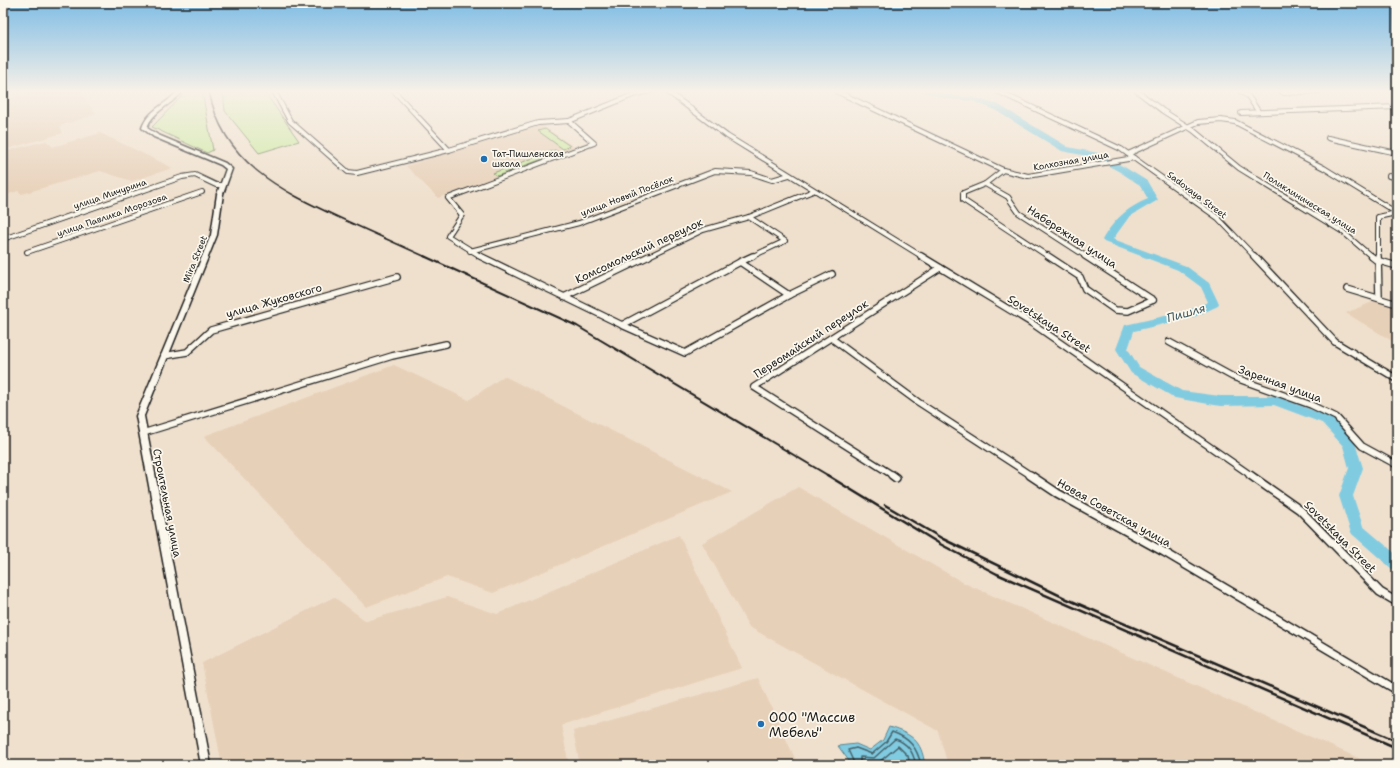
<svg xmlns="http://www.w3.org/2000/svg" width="1400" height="768" viewBox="0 0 1400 768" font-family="'Shantell Sans',sans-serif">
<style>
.built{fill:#e7d0b8}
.green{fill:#cbe9a1;stroke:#74825e}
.water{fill:#81cbe1;stroke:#598592}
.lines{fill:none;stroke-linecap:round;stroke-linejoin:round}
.shore{stroke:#44626b;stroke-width:1.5}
.river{fill:#81cbe1;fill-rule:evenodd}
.minor-far2-casing{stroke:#1c1c1c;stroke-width:6}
.minor-far1-casing{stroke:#1c1c1c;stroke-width:8}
.minor-casing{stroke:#1c1c1c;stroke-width:10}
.tertiary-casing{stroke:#1c1c1c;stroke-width:3}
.minor-far2{stroke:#fbf7ec;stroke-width:4}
.minor-far1{stroke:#fbf7ec;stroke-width:5.5}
.minor{stroke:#fbf7ec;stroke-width:7}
.tertiary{fill:#fbf7ec;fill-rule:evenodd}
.rail-far2{stroke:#1c1c1c;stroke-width:1.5}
.rail-far1{stroke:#1c1c1c;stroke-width:2}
.rail{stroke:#1c1c1c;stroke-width:2.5}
.poi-dot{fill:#1f6fb2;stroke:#fbf7ec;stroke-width:1.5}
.labels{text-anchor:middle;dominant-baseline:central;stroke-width:3.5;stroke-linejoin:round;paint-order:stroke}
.far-poi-label{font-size:9px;fill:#1c1c1c;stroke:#fbf7ec;text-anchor:start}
.far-street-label{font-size:9px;fill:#1c1c1c;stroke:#fbf7ec}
.street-label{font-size:11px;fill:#1c1c1c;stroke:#fbf7ec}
.water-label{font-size:12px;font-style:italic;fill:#3f5961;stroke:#fbf7ec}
.near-poi-label{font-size:13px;fill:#1c1c1c;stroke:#fbf7ec;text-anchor:start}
</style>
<rect width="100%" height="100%" fill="#efe0cd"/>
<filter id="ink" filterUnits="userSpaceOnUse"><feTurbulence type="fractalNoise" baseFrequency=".025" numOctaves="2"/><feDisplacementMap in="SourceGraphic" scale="8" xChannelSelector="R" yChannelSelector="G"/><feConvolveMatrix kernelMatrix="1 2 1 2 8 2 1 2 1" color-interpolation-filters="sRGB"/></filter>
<g filter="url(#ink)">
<!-- built -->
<g class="built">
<path d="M24,91H80L96,114L60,126L63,133L3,150V100L25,94Z"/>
<path d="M540,124L574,147L438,198L406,166Z"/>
<path d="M100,133L173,168L132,181L100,171L22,194L18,191L3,196V152L46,141L53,147Z"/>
<path d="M1377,300L1397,307V344L1346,313Z"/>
<path d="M394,365L469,400L504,376L732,492L493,593L447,577L366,607L204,436Z"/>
<path d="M798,487L964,583L1374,765H951L947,762L938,731L749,627L702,543Z"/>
<path d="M679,535L742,668L561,725L569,765H222L202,663L334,597L366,621L447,597L497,614Z"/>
<path d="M758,678L798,765H580L573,731Z"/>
</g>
<!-- green -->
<g class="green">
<path d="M187,91H202L213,150L207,153L152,127Z"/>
<path d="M223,91H264L299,141L259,153L225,111Z"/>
<path d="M545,129L570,146L563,149L538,131Z"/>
<path d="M555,150L559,153L497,176L493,173Z"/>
</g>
<!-- water -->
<path class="water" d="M889,727C913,735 921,740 925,765H852L838,746L856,744L870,750L883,740Z"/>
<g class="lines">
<!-- shore -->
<g class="shore">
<path d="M855,765L848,750L856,748L872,754L886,742L892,732C909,738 917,747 921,765"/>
<path d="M860,765V757L874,758L895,739C908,743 913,752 916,765"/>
<path d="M868,765L878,763L898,746L908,756L910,765"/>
</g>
<!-- river -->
<path class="river" d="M919,91H934L947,95L973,97L999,105L1068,147L1098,153L1126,168L1147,181L1158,200L1129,217L1113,239L1186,266L1209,283L1219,304L1218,306L1194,317L1134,331L1128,349L1139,367L1182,391L1220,396H1275L1330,417L1354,440L1363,468L1353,496L1363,526L1397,555V571L1392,569L1352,534L1350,530L1339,496L1349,468L1343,446L1322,423L1274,405L1220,406L1175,398L1131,373L1116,349L1125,325L1187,311L1208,302L1201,287L1178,270L1104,242L1102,240C1114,220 1126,208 1148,199L1140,185L1120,172L1092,157L1062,151L993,109L972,101L947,99Z"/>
<defs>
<g id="minor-far2">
<path d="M274,91L290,121L348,172L357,173L449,150L538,123L569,121"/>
<path d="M394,91L449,150"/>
<path d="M667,91L727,136L923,257"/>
<path d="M836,91L1003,170L1028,176L1134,158"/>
<path d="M997,91L1121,149L1218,218L1255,257"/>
<path d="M1137,91L1163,111L1193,130L1239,168L1343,232L1372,257"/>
<path d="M1240,91L1248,96L1258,111"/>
<path d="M1281,91L1284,93L1319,91"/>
<path d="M1241,113L1397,107"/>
<path d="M1328,138L1397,153"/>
<path d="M1128,154L1198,122L1221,120L1235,122L1324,168L1397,213"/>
<path d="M1003,170L985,184L1008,197L1019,213L1087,257"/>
<path d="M1389,176L1397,178"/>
<path d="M985,184L963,193V200L1049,257"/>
<path d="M749,217L785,241L751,257"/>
<path d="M3,239L182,177L195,175L216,185H222"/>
<path d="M470,251L579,223L715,171L751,173L772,180L789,175"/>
<path d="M27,252L202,192"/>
<path d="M482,257L448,236L462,215L448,198L594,143L569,121L633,95L650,91"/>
<path d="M647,257L703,230L749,217L813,191"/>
<path d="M1378,257V217L1396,213"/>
</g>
<g id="minor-far1">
<path d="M480,256L622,325L685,353L789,295L740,262L753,256"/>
<path d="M921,256L1033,324L1252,476"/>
<path d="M1048,256L1080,277L1085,289L1115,310L1128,311L1153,300"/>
<path d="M1085,256L1153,300"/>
<path d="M1254,256L1335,342L1397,379"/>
<path d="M1371,256L1376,260L1397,266"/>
<path d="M1378,256L1379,298"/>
<path d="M1347,289L1397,304"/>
<path d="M789,295L832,274"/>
<path d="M564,297L649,256"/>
<path d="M622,325L740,262"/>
<path d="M831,338L918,402L1032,476"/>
<path d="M1169,342L1233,377L1311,405L1336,417L1362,446L1397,465"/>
<path d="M164,356L187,352L211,330L397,277"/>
<path d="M143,433L392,356L446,344"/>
<path d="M894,476L754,387L940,268"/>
</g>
<g id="minor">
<path d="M892,475L896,478"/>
<path d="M1030,475L1057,493L1164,552L1397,690"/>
<path d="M1250,475L1300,510L1380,592L1397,602"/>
</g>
<path id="tertiary" d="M178,91H183C172,105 152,111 147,128L158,135L225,163L232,169L223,194L217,235L144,416L211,765H201L136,416L211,235L217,194L226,169L221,165L154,137L142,128C148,110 166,105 178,91Z"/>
</defs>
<!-- minor-far2 casing -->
<use href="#minor-far2" class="minor-far2-casing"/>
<!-- minor-far1 casing -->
<use href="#minor-far1" class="minor-far1-casing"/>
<!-- minor casing -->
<use href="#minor" class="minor-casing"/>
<!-- tertiary casing -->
<use href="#tertiary" class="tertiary-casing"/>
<!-- minor-far2 -->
<use href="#minor-far2" class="minor-far2"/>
<!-- minor-far1 -->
<use href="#minor-far1" class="minor-far1"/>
<!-- minor -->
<use href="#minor" class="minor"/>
<!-- tertiary -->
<use href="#tertiary" class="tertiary"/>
<!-- rail-far2 -->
<path class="rail-far2" d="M209,91C223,163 280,190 340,218C369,231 397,244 426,257"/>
<!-- rail-far1 -->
<path class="rail-far1" d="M424,256L577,326L829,476"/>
<!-- rail -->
<g class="rail">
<path d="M827,475L940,544L997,574L1397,748"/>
<path d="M885,505L943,539L1067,599L1397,741"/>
</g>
</g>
</g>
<!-- sky -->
<linearGradient id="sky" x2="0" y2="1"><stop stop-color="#7fbde5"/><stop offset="0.46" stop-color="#f8f1e8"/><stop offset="1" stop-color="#f8f1e8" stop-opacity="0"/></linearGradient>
<rect width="1400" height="199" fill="url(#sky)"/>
<!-- markers -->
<g class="poi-dot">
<circle cx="484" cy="159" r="4"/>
<circle cx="761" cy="724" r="4"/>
</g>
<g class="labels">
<!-- far-poi labels -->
<g class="far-poi-label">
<text x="492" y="154">Тат-Пишленская<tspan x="492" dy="10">школа</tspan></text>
</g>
<!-- far-street labels -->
<g class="far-street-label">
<text transform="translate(1071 161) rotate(-10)">Колхозная улица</text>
<text transform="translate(110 194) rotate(-19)">улица Мичурина</text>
<text transform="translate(1197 195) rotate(37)">Sadovaya Street</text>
<text transform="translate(627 196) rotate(-21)">улица Новый Посёлок</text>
<text transform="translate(1310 203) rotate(32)">Поликлиническая улица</text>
<text transform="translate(112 215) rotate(-19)">улица Павлика Морозова</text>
<text transform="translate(195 259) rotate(-68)">Mira Street</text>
</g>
<!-- street labels -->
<g class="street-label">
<text transform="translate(1072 237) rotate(33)">Набережная улица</text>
<text transform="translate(639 251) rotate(-25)">Комсомольский переулок</text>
<text transform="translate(274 301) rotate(-16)">улица Жуковского</text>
<text transform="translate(1049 324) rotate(33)">Sovetskaya Street</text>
<text transform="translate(811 339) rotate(-33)">Первомайский переулок</text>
<text transform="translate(1280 384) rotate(20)">Заречная улица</text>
<text transform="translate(167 503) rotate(79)">Строительная улица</text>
<text transform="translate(1114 513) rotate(29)">Новая Советская улица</text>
<text transform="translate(1340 537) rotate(45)">Sovetskaya Street</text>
</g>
<!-- water labels -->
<g class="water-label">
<text transform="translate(1186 313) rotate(-16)">Пишля</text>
</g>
<!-- near-poi labels -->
<g class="near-poi-label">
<text x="769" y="717">ООО "Массив<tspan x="769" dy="15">Мебель"</tspan></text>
</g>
</g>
<!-- margin -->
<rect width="1400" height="768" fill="none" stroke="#fbf7ec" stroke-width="16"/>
<rect x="8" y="8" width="1384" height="752" fill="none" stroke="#1c1c1c" stroke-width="1.5" filter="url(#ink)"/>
</svg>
